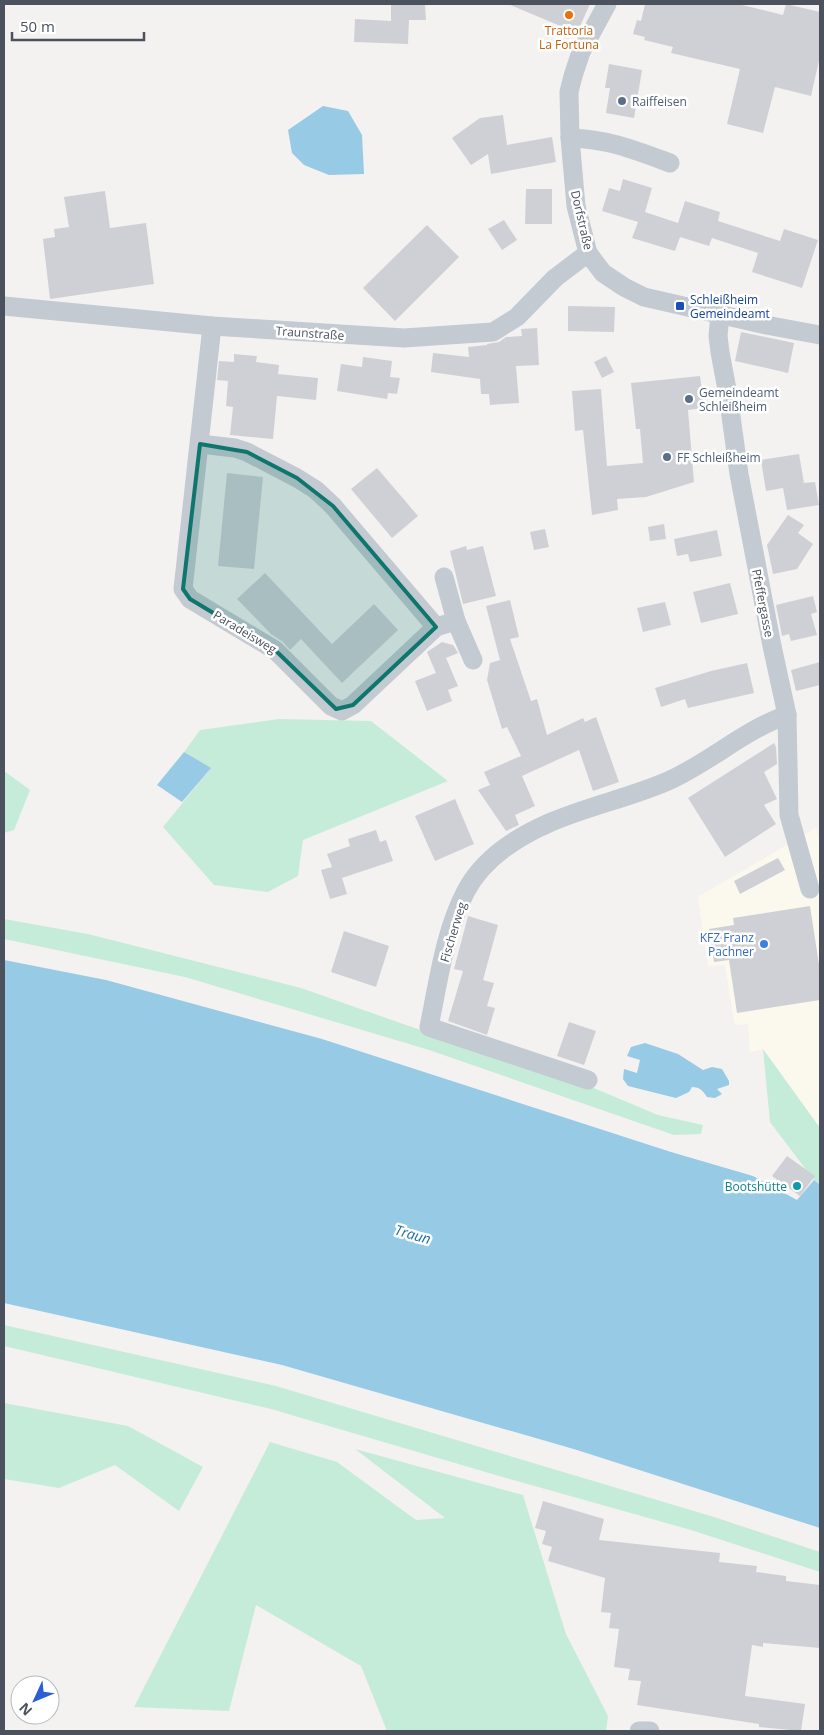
<svg xmlns="http://www.w3.org/2000/svg" width="824" height="1735" viewBox="0 0 824 1735" font-family="'Open Sans',sans-serif">
<style>
.commercial{fill:#fbf9ee}
.green{fill:#c5ecd9}
.water{fill:#97cae4}
.building{fill:#cfd0d5}
.lines{fill:none;stroke-linecap:round;stroke-linejoin:round}
.minor{stroke:#c3cad1;stroke-width:19}
.marked{fill:#0f766e;fill-opacity:0.2;stroke:#0f766e;stroke-width:4;stroke-linejoin:round}
.food-dot{fill:#e8710a;stroke:#fff;stroke-width:2}
.service-dot{fill:#5c6f8a;stroke:#fff;stroke-width:2}
.transit-dot{fill:#1a4fb4;stroke:#fff;stroke-width:2}
.shop-dot{fill:#3f7fe0;stroke:#fff;stroke-width:2}
.culture-dot{fill:#0f9aa8;stroke:#fff;stroke-width:2}
.labels{text-anchor:middle;dominant-baseline:central;stroke-width:5;stroke-linejoin:round;paint-order:stroke}
.food-label{font-size:12px;fill:#c56008;stroke:#fff}
.service-label{font-size:12px;fill:#4e5e75;stroke:#fff;text-anchor:start}
.street-label{font-size:12px;fill:#4b525d;stroke:#fff}
.transit-label{font-size:12px;fill:#164399;stroke:#fff;text-anchor:start}
.shop-label{font-size:12px;fill:#366cbe;stroke:#fff;text-anchor:end}
.culture-label{font-size:12px;fill:#0d838f;stroke:#fff;text-anchor:end}
.water-label{font-size:14px;font-style:italic;fill:#1b729f;stroke:#fff}
</style>
<rect width="100%" height="100%" fill="#f3f2f1"/>
<!-- commercial -->
<path class="commercial" d="M816,828L820,839V1128L763,1049L750,1052L748,1024L735,1025L725,965L708,966L698,897Z"/>
<!-- green -->
<g class="green">
<path d="M279,719L371,721L448,781L303,840L298,876L268,892L214,885L163,827L210,769L184,752L200,730Z"/>
<path d="M4,771L30,790L14,830L4,833Z"/>
<path d="M4,919L88,934L301,988L406,1025L577,1081L658,1115L703,1125L701,1134L674,1135L429,1050L185,977L4,939Z"/>
<path d="M763,1049L820,1128V1185L814,1180L770,1122Z"/>
<path d="M4,1325L276,1386L714,1517L820,1552V1572L691,1530L506,1478L271,1409L4,1346Z"/>
<path d="M4,1403L128,1426L203,1467L179,1511L115,1465L59,1488L4,1479Z"/>
<path d="M270,1442L337,1462L416,1520L445,1518L355,1449L523,1495L566,1634L608,1716L606,1731H387L361,1666L256,1605L229,1711L134,1707Z"/>
</g>
<!-- water -->
<g class="water">
<path d="M323,106L348,111L362,135L364,174L329,175L304,165L292,153L288,130Z"/>
<path d="M184,752L211,768L182,802L157,785Z"/>
<path d="M4,960L106,980L322,1039L671,1152L753,1176L797,1200L814,1180L820,1185V1528L577,1450L282,1365L4,1303Z"/>
<path d="M645,1043L678,1054L703,1070L712,1067L722,1069L729,1081V1085L717,1089L722,1094L715,1098L707,1097C703,1091 700,1087 692,1087L689,1092L676,1098L628,1086L623,1079L624,1069L637,1073L640,1060L627,1056L631,1047Z"/>
</g>
<!-- building -->
<g class="building">
<path d="M391,4H425L426,20H409L408,44L354,42L355,19L391,21Z"/>
<path d="M508,4H590L577,33Z"/>
<path d="M645,4H738L783,15L786,4L820,12V56L811,96L775,87L763,133L727,124L740,69L671,53L673,47L644,40L645,37L633,34L637,20L641,21Z"/>
<path d="M609,64L642,70L634,118L606,113L610,88H605Z"/>
<path d="M503,115L507,145L552,137L556,162L491,174L488,154L471,165L452,138L480,118Z"/>
<path d="M623,179L652,188L645,212L678,223L685,201L720,212L718,221L780,241L784,229L818,240L802,288L752,272L758,253L712,238L709,246L680,237L675,251L632,238L638,222L602,211L609,188L620,191Z"/>
<path d="M526,189H552V224H525Z"/>
<path d="M105,191L110,228L146,223L154,284L50,299L43,239L55,237L54,229L69,227L64,197Z"/>
<path d="M504,220L517,240L502,250L488,229Z"/>
<path d="M427,225L459,257L395,321L363,288Z"/>
<path d="M568,306L615,307L614,332L568,331Z"/>
<path d="M537,328L539,365L516,366L519,403L490,405L489,394H481L480,379L431,372L433,353L469,357L468,347L487,345V344L499,342L506,337L522,336L521,329Z"/>
<path d="M741,332L794,343L788,373L735,361Z"/>
<path d="M234,354L257,356L256,362L279,365L278,374L318,378L316,400L277,396L273,439L230,435L233,407L226,406L228,381L217,380L219,361L234,362Z"/>
<path d="M606,356L614,372L602,378L594,362Z"/>
<path d="M363,357L392,361L390,377L400,378L397,394L388,393L387,399L337,391L341,364L362,367Z"/>
<path d="M700,376L704,408L688,410L694,482L646,497L617,499L618,510L592,515L583,430L575,431L572,391L601,389L607,466L643,463L640,429H636L631,383Z"/>
<path d="M799,454L804,483L815,482L819,505L787,510L783,488L766,491L761,460Z"/>
<path d="M377,468L418,516L392,538L351,489Z"/>
<path d="M227,473L263,477L254,569L218,566Z"/>
<path d="M788,515L804,525L798,533L813,544L797,569L773,574L767,545Z"/>
<path d="M664,524L666,539L650,541L648,527Z"/>
<path d="M545,529L549,547L534,550L530,532Z"/>
<path d="M717,530L722,556L690,562L688,554L677,556L674,539Z"/>
<path d="M466,546L467,550L483,546L496,596L463,604L450,551Z"/>
<path d="M265,573L332,644L374,604L398,630L342,683L301,639L290,650L283,642L271,634L237,599Z"/>
<path d="M730,583L738,614L701,623L693,592Z"/>
<path d="M813,596L817,612L811,614L817,635L791,641L789,634L782,636L776,605Z"/>
<path d="M510,600L519,637L510,639L531,701L537,699L547,735L583,718L585,722L596,717L619,782L593,791L579,750L522,776L535,806L515,815L519,825L506,831L478,790L490,785L484,772L521,756L507,727L502,729L487,680L490,663L500,660L486,606Z"/>
<path d="M665,602L671,625L643,632L637,608Z"/>
<path d="M442,642L453,645L458,653L446,658L458,686L448,690L452,701L427,711L415,681L436,673L427,652Z"/>
<path d="M820,662V685L796,691L791,670Z"/>
<path d="M747,663L754,693L688,708L685,699L661,707L655,688L711,671Z"/>
<path d="M774,743L776,747L777,764L764,772L777,799L764,805L776,824L725,857L688,798Z"/>
<path d="M455,799L474,844L435,861L415,816Z"/>
<path d="M376,830L380,842L386,840L393,861L342,878L347,894L330,899L321,870L332,867L327,854L350,846L348,839Z"/>
<path d="M778,858L785,870L740,894L734,881Z"/>
<path d="M810,906L820,971V1000L737,1013L729,960L714,962L709,929L734,925L733,918Z"/>
<path d="M468,916L498,925L483,980L494,983L487,1006L495,1008L487,1035L448,1021L463,971L454,969Z"/>
<path d="M344,931L389,946L376,987L331,972Z"/>
<path d="M569,1022L596,1031L584,1065L557,1056Z"/>
<path d="M787,1156L815,1176L800,1196L772,1176Z"/>
<path d="M543,1501L604,1519L599,1540L720,1553L719,1562L757,1566L756,1572L786,1576V1581L820,1585V1648L763,1643V1647L752,1645L745,1696L805,1704L801,1731L759,1727V1724L637,1705L641,1681L628,1680L630,1669L614,1667L619,1629L609,1628L611,1613L601,1612L605,1578L548,1561L552,1547L542,1544L546,1531L535,1528Z"/>
</g>
<g class="lines">
<!-- minor -->
<g class="minor">
<path d="M607,4L581,52L573,76L569,92L570,138L576,206L588,253L603,273L624,287L644,297L766,325L820,335"/>
<path d="M570,138C608,139 635,150 670,163"/>
<path d="M4,306L212,326L404,338L493,332L517,317L555,278L588,253"/>
<path d="M720,315L718,336L720,352L728,395L739,474L772,646L787,715L789,815L810,889"/>
<path d="M212,326L183,589L190,599L275,650L331,706L342,711L353,705L436,627L456,621L473,660"/>
<path d="M200,444L235,448L247,452L297,478L316,490L333,506L436,627"/>
<path d="M444,577L456,621"/>
<path d="M588,1080L429,1027C438,983 445,930 466,891C483,859 517,837 549,823C588,806 629,798 668,781C709,763 744,730 787,715"/>
<path d="M639,1731H650"/>
</g>
</g>
<!-- marked area -->
<path class="marked" d="M200,444L247,452L297,478L333,506L436,627L353,705L336,709L275,650L190,599L183,589Z"/>
<!-- markers -->
<circle class="food-dot" cx="569" cy="15" r="5"/>
<g class="service-dot">
<circle cx="622" cy="101" r="5"/>
<circle cx="689" cy="399" r="5"/>
<circle cx="667" cy="457" r="5"/>
</g>
<rect class="transit-dot" x="675" y="301" width="10" height="10" rx="2.5"/>
<circle class="shop-dot" cx="764" cy="944" r="5"/>
<circle class="culture-dot" cx="797" cy="1186" r="5"/>
<g class="labels">
<!-- food labels -->
<g class="food-label">
<text x="569" y="30">Trattoria<tspan x="569" dy="14">La Fortuna</tspan></text>
</g>
<!-- service labels -->
<g class="service-label">
<text x="632" y="101">Raiffeisen</text>
<text x="699" y="392">Gemeindeamt<tspan x="699" dy="14">Schleißheim</tspan></text>
<text x="677" y="457">FF Schleißheim</text>
</g>
<!-- street labels -->
<g class="street-label">
<text transform="translate(582 220) rotate(77)">Dorfstraße</text>
<text transform="translate(310 333) rotate(4)">Traunstraße</text>
<text transform="translate(763 603) rotate(79)">Pfeffergasse</text>
<text transform="translate(245 632) rotate(31)">Paradeisweg</text>
<text transform="translate(453 932) rotate(-73)">Fischerweg</text>
</g>
<!-- transit labels -->
<g class="transit-label">
<text x="690" y="299">Schleißheim<tspan x="690" dy="14">Gemeindeamt</tspan></text>
</g>
<!-- shop labels -->
<g class="shop-label">
<text x="754" y="937">KFZ Franz<tspan x="754" dy="14">Pachner</tspan></text>
</g>
<!-- culture labels -->
<g class="culture-label">
<text x="787" y="1186">Bootshütte</text>
</g>
<!-- water labels -->
<g class="water-label">
<text transform="translate(413 1234) rotate(16)">Traun</text>
</g>
</g>
<!-- border -->
<rect width="824" height="1735" fill="none" stroke="#4b525d" stroke-width="10"/>
<!-- north arrow -->
<g transform="translate(35 1700) rotate(226)"><circle r="24" fill="#ffffff" stroke="#b7babe"/>
<path d="M0-4L9 19L0 12L-9 19Z" fill="#2c5fd3"/>
<text y="-8" font-size="14" font-weight="bold" text-anchor="middle" fill="#4b525d">N</text>
</g>
<!-- scale -->
<path d="M12 32v8h132v-8" fill="none" stroke="#4b525d" stroke-width="2.5"/>
<text x="20" y="32" font-size="15" fill="#4b525d" stroke="#ffffff" stroke-width="4" paint-order="stroke">50 m</text>
</svg>
